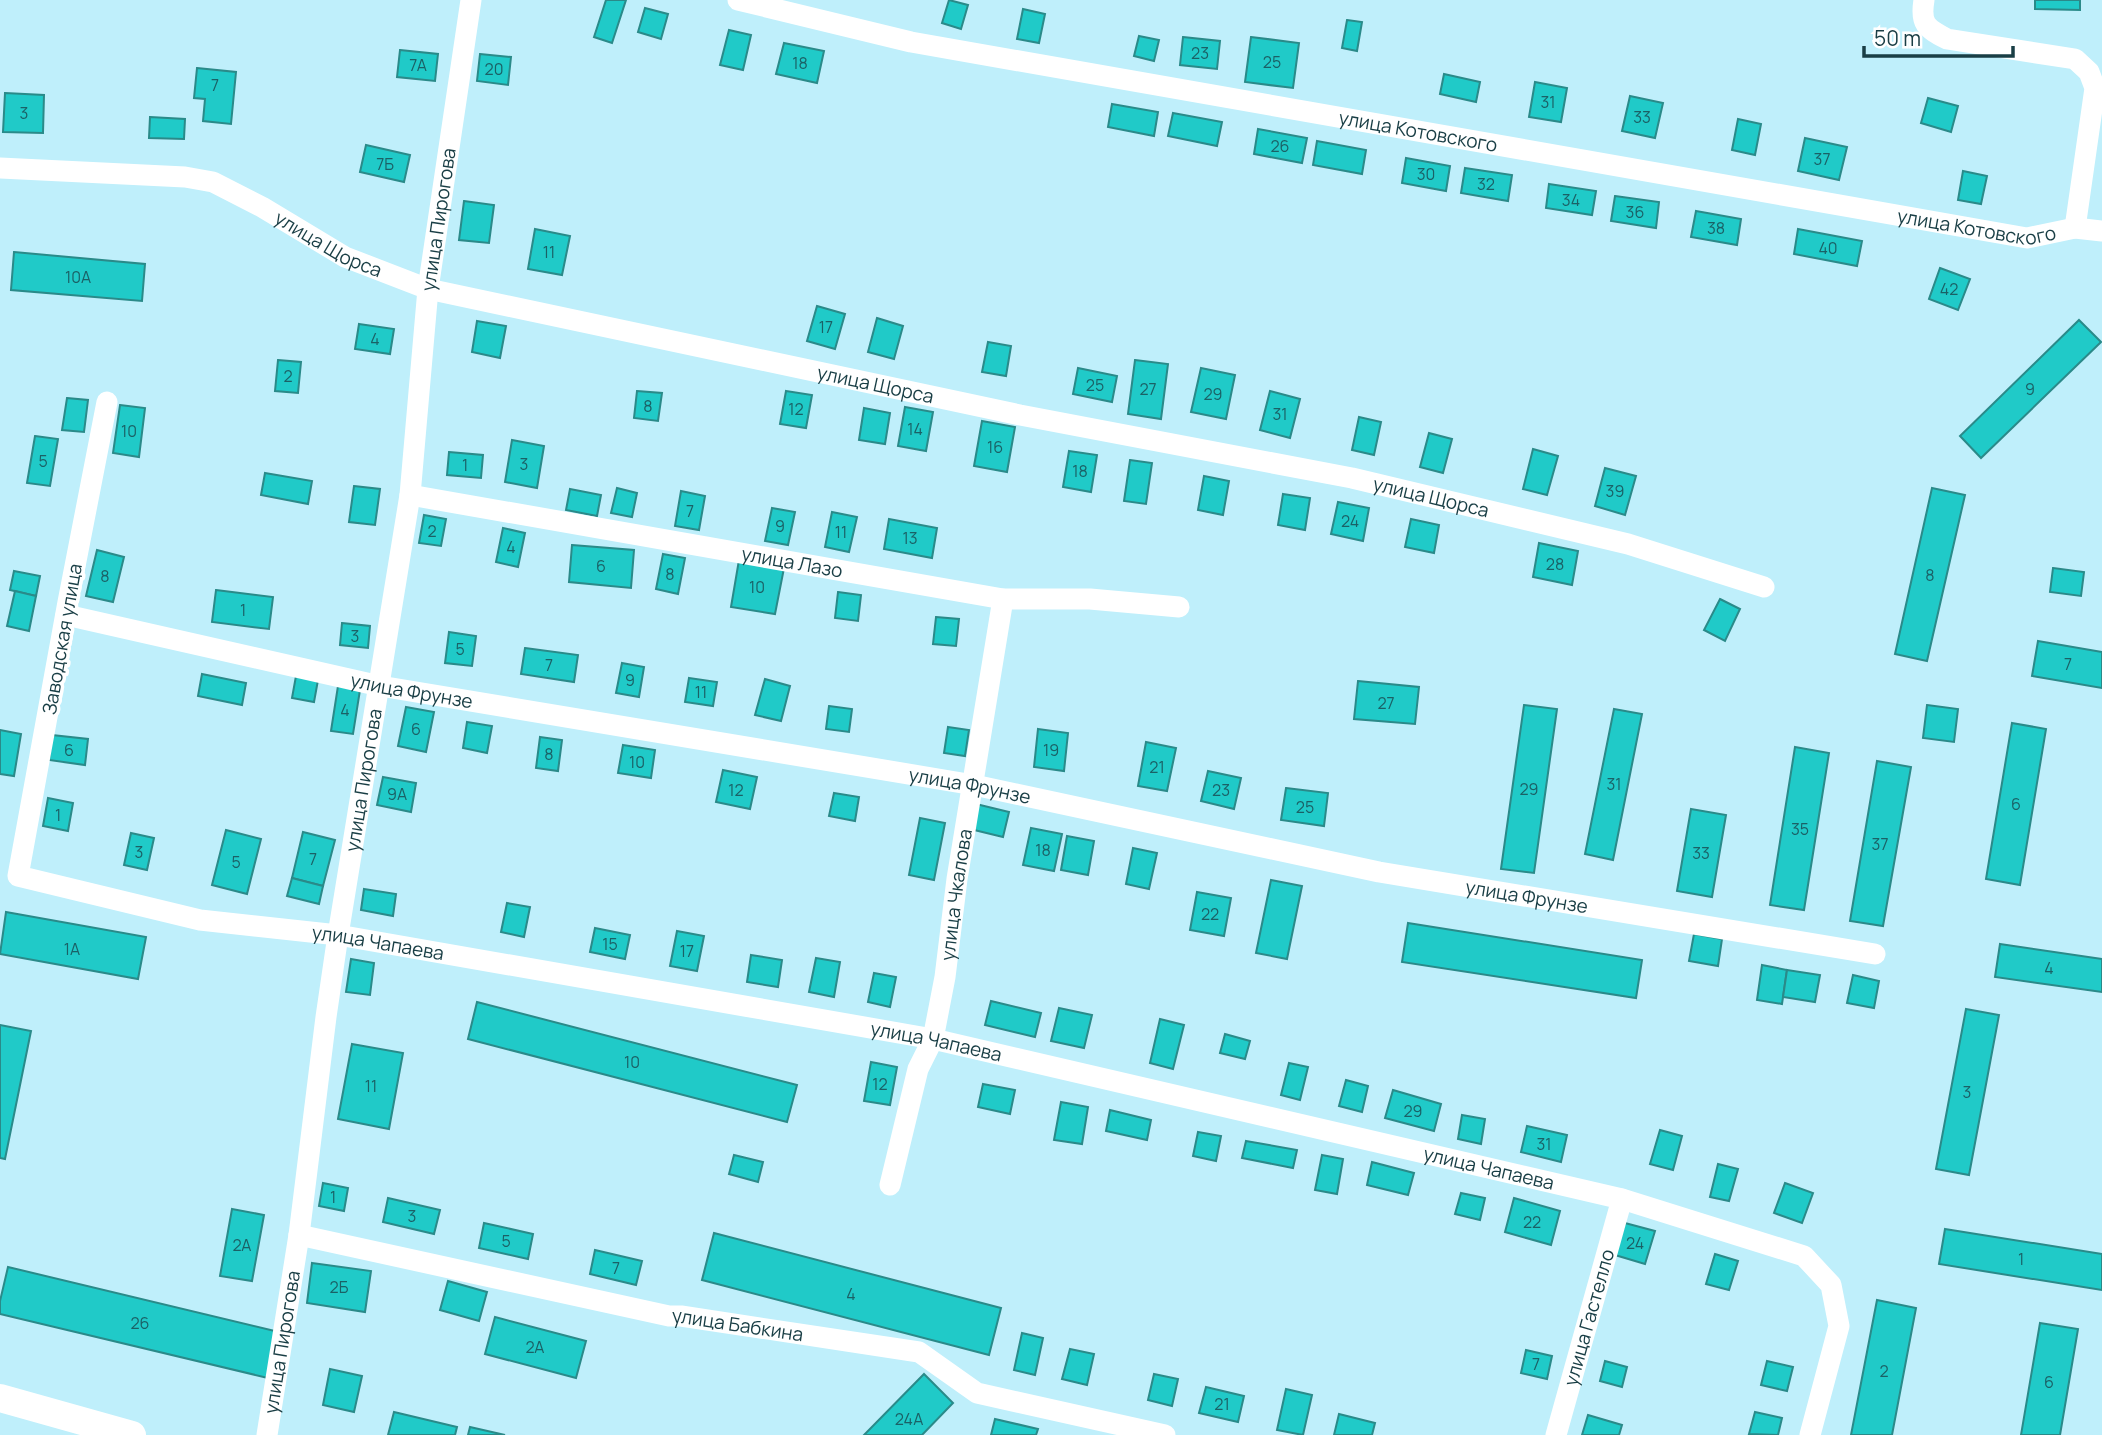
<svg xmlns="http://www.w3.org/2000/svg" width="2102" height="1435" viewBox="0 0 2102 1435" font-family="Manrope,sans-serif">
<style>
.building{fill:#20cac8;stroke:#2a8a89;stroke-width:2}
.lines{fill:none;stroke-linecap:round;stroke-linejoin:round}
.street{stroke:#fff;stroke-width:21}
.secondary{stroke:#fff;stroke-width:28}
.labels{text-anchor:middle;dominant-baseline:central;stroke-width:7;stroke-linejoin:round;paint-order:stroke}
.number-label{font-size:16px;fill:#1b6166}
.street-label{font-size:19px;fill:#193e45;stroke:#fff}
</style>
<rect width="100%" height="100%" fill="#bfeffb"/>
<!-- building -->
<g class="building">
<path d="M606,0H626L612,43L594,37Z"/>
<path d="M949,0L968,5L961,29L942,23Z"/>
<path d="M2035,0H2080V10L2035,9Z"/>
<path d="M645,8L668,14L661,39L638,32Z"/>
<path d="M1023,9L1045,14L1039,43L1017,39Z"/>
<path d="M1347,20L1362,22L1357,51L1342,48Z"/>
<path d="M729,30L751,35L743,70L720,65Z"/>
<path d="M1139,36L1159,40L1154,61L1134,56Z"/>
<path d="M1183,37L1220,41L1217,69L1180,65Z"/>
<path d="M1251,37L1299,43L1293,88L1245,82Z"/>
<path d="M784,43L824,51L817,83L776,74Z"/>
<path d="M400,50L438,54L435,81L397,77Z"/>
<path d="M480,54L511,57L508,85L477,81Z"/>
<path d="M197,68L236,72L231,124L203,121L205,99L194,98Z"/>
<path d="M1444,74L1480,82L1476,102L1440,94Z"/>
<path d="M1535,82L1567,88L1561,122L1529,117Z"/>
<path d="M5,93L44,95L43,133L3,132Z"/>
<path d="M1630,96L1663,103L1655,138L1622,131Z"/>
<path d="M1928,98L1958,106L1951,132L1921,123Z"/>
<path d="M1112,104L1158,112L1154,136L1108,127Z"/>
<path d="M1173,113L1222,122L1217,146L1168,136Z"/>
<path d="M150,117L185,119L184,139L149,138Z"/>
<path d="M1738,119L1761,124L1755,155L1732,150Z"/>
<path d="M1258,129L1307,138L1302,163L1254,154Z"/>
<path d="M1805,138L1847,147L1839,180L1798,171Z"/>
<path d="M1317,141L1366,150L1362,174L1313,165Z"/>
<path d="M366,145L410,155L404,182L360,172Z"/>
<path d="M1406,158L1450,166L1446,191L1402,183Z"/>
<path d="M1465,168L1512,175L1508,201L1461,193Z"/>
<path d="M1963,171L1987,176L1981,204L1958,200Z"/>
<path d="M1549,184L1596,191L1592,215L1546,208Z"/>
<path d="M1615,196L1659,202L1656,228L1611,221Z"/>
<path d="M464,201L494,205L489,243L459,240Z"/>
<path d="M1696,211L1741,219L1737,245L1691,237Z"/>
<path d="M535,229L570,236L562,275L528,269Z"/>
<path d="M1798,229L1862,241L1857,266L1794,254Z"/>
<path d="M14,252L145,264L142,301L11,290Z"/>
<path d="M1940,268L1970,279L1958,310L1929,299Z"/>
<path d="M817,306L845,314L835,349L807,341Z"/>
<path d="M877,318L903,326L894,359L868,352Z"/>
<path d="M2079,320L2101,342L1981,458L1960,436Z"/>
<path d="M477,321L506,326L500,358L472,352Z"/>
<path d="M359,324L394,329L390,354L355,349Z"/>
<path d="M988,342L1011,346L1006,376L982,372Z"/>
<path d="M278,360L301,362L298,393L275,391Z"/>
<path d="M1135,360L1168,364L1161,419L1128,414Z"/>
<path d="M1078,368L1117,376L1112,402L1073,394Z"/>
<path d="M1201,368L1235,375L1226,419L1191,412Z"/>
<path d="M637,391L662,393L658,421L634,418Z"/>
<path d="M786,391L812,395L806,428L780,424Z"/>
<path d="M1270,391L1300,399L1290,438L1260,430Z"/>
<path d="M67,398L88,400L84,432L62,430Z"/>
<path d="M120,405L145,408L139,457L113,453Z"/>
<path d="M905,407L933,412L926,451L898,446Z"/>
<path d="M864,408L890,413L885,444L859,440Z"/>
<path d="M1359,417L1381,422L1374,455L1352,450Z"/>
<path d="M982,421L1015,427L1007,472L974,466Z"/>
<path d="M1429,433L1452,439L1443,473L1420,467Z"/>
<path d="M35,436L58,439L50,486L27,483Z"/>
<path d="M512,440L544,446L537,488L505,482Z"/>
<path d="M1533,449L1558,456L1547,495L1523,489Z"/>
<path d="M1069,451L1097,455L1091,492L1063,487Z"/>
<path d="M449,452L483,455L481,478L447,475Z"/>
<path d="M1130,460L1152,463L1146,504L1124,501Z"/>
<path d="M1605,468L1636,476L1625,515L1595,506Z"/>
<path d="M265,473L312,481L308,504L261,495Z"/>
<path d="M1204,476L1229,481L1223,515L1198,510Z"/>
<path d="M354,486L380,489L375,525L349,522Z"/>
<path d="M617,488L637,493L632,517L611,513Z"/>
<path d="M1932,488L1965,495L1927,661L1895,654Z"/>
<path d="M570,489L601,495L597,516L566,510Z"/>
<path d="M681,491L705,496L699,530L675,526Z"/>
<path d="M1283,494L1310,498L1305,530L1278,525Z"/>
<path d="M1338,502L1369,508L1363,541L1331,534Z"/>
<path d="M772,508L795,512L788,545L765,541Z"/>
<path d="M832,512L857,517L849,552L825,547Z"/>
<path d="M424,515L446,519L441,546L419,543Z"/>
<path d="M889,519L937,528L932,558L884,549Z"/>
<path d="M1411,519L1439,525L1434,553L1405,547Z"/>
<path d="M503,528L525,533L518,567L496,562Z"/>
<path d="M1539,543L1578,551L1572,585L1533,577Z"/>
<path d="M572,545L634,550L631,588L569,582Z"/>
<path d="M97,550L124,557L113,602L86,596Z"/>
<path d="M663,554L685,558L678,594L656,589Z"/>
<path d="M739,560L784,568L775,614L731,607Z"/>
<path d="M2053,568L2084,572L2081,596L2050,592Z"/>
<path d="M14,571L40,576L36,596L10,590Z"/>
<path d="M216,590L273,597L269,629L212,622Z"/>
<path d="M15,591L36,596L29,631L7,626Z"/>
<path d="M838,592L861,595L858,621L835,618Z"/>
<path d="M1720,599L1740,609L1725,641L1704,630Z"/>
<path d="M936,617L959,619L956,646L933,644Z"/>
<path d="M342,623L370,626L368,648L340,645Z"/>
<path d="M449,632L476,636L472,666L445,663Z"/>
<path d="M2038,641L2102,652V688L2032,676Z"/>
<path d="M525,648L578,655L574,682L521,674Z"/>
<path d="M622,663L644,667L639,697L616,693Z"/>
<path d="M202,674L246,683L242,705L198,696Z"/>
<path d="M296,676L318,680L314,702L292,698Z"/>
<path d="M689,678L717,682L713,706L685,702Z"/>
<path d="M765,679L790,686L781,721L755,715Z"/>
<path d="M1358,681L1419,687L1415,724L1354,719Z"/>
<path d="M338,686L360,690L353,734L331,731Z"/>
<path d="M1524,705L1557,709L1534,873L1501,869Z"/>
<path d="M1927,705L1958,709L1954,742L1923,738Z"/>
<path d="M829,706L852,709L849,732L826,729Z"/>
<path d="M406,707L434,712L426,752L398,746Z"/>
<path d="M1614,709L1642,714L1613,860L1585,854Z"/>
<path d="M467,722L492,726L487,753L463,748Z"/>
<path d="M2012,723L2046,729L2020,885L1986,879Z"/>
<path d="M948,727L969,730L965,756L944,753Z"/>
<path d="M1038,729L1068,733L1064,771L1034,767Z"/>
<path d="M0,730L21,734L14,776L0,774Z"/>
<path d="M52,735L88,739L85,765L49,760Z"/>
<path d="M540,737L562,740L558,771L536,768Z"/>
<path d="M1146,742L1176,748L1167,791L1138,786Z"/>
<path d="M623,745L655,750L651,778L618,773Z"/>
<path d="M1795,747L1829,753L1804,910L1770,905Z"/>
<path d="M1877,761L1911,767L1883,926L1850,921Z"/>
<path d="M723,770L757,777L750,809L716,802Z"/>
<path d="M1208,771L1241,778L1234,809L1201,801Z"/>
<path d="M383,777L416,783L411,812L377,805Z"/>
<path d="M1286,788L1328,793L1324,826L1281,820Z"/>
<path d="M834,793L859,797L855,821L829,816Z"/>
<path d="M48,798L73,803L68,831L43,826Z"/>
<path d="M976,804L1009,812L1003,837L970,829Z"/>
<path d="M1691,809L1726,815L1712,897L1677,891Z"/>
<path d="M920,818L945,823L934,880L909,875Z"/>
<path d="M1031,828L1062,834L1054,871L1023,865Z"/>
<path d="M226,830L261,839L247,894L212,885Z"/>
<path d="M303,832L335,840L323,886L292,878Z"/>
<path d="M131,833L154,838L147,870L124,865Z"/>
<path d="M1067,836L1094,841L1088,875L1061,870Z"/>
<path d="M1133,848L1157,853L1149,889L1126,884Z"/>
<path d="M292,878L323,886L319,904L287,896Z"/>
<path d="M1271,880L1302,886L1287,959L1256,953Z"/>
<path d="M364,889L396,894L393,916L361,910Z"/>
<path d="M1197,892L1231,898L1224,936L1190,930Z"/>
<path d="M507,903L530,907L524,937L501,932Z"/>
<path d="M6,912L146,937L138,979L0,954Z"/>
<path d="M1408,923L1642,960L1636,998L1402,962Z"/>
<path d="M595,928L630,935L625,959L590,952Z"/>
<path d="M677,931L704,936L697,971L670,966Z"/>
<path d="M1694,934L1722,939L1718,966L1689,961Z"/>
<path d="M2000,944L2102,959V992L1995,977Z"/>
<path d="M751,955L782,960L778,987L747,982Z"/>
<path d="M816,958L840,962L834,997L809,992Z"/>
<path d="M351,959L374,963L370,995L346,992Z"/>
<path d="M1762,965L1787,970L1782,1004L1757,1000Z"/>
<path d="M1787,970L1820,975L1815,1002L1783,997Z"/>
<path d="M874,973L896,977L890,1007L868,1002Z"/>
<path d="M1853,975L1879,981L1874,1008L1847,1003Z"/>
<path d="M991,1001L1041,1013L1035,1037L985,1025Z"/>
<path d="M477,1002L797,1085L787,1122L468,1039Z"/>
<path d="M1059,1008L1092,1015L1084,1048L1051,1041Z"/>
<path d="M1966,1009L1999,1015L1969,1175L1936,1169Z"/>
<path d="M1160,1019L1184,1025L1173,1069L1150,1063Z"/>
<path d="M0,1025L31,1031L5,1159L0,1158Z"/>
<path d="M1225,1034L1250,1041L1245,1059L1220,1053Z"/>
<path d="M352,1044L403,1053L389,1129L338,1119Z"/>
<path d="M871,1062L897,1067L890,1105L864,1101Z"/>
<path d="M1289,1063L1308,1067L1300,1100L1281,1095Z"/>
<path d="M1346,1080L1368,1086L1362,1112L1339,1106Z"/>
<path d="M983,1084L1015,1090L1010,1114L978,1107Z"/>
<path d="M1393,1090L1441,1104L1434,1131L1385,1118Z"/>
<path d="M1061,1102L1088,1107L1082,1144L1054,1140Z"/>
<path d="M1110,1110L1151,1120L1147,1140L1106,1131Z"/>
<path d="M1462,1115L1485,1119L1481,1144L1458,1139Z"/>
<path d="M1527,1126L1567,1135L1561,1162L1521,1152Z"/>
<path d="M1660,1130L1682,1136L1673,1170L1650,1164Z"/>
<path d="M1198,1132L1221,1136L1216,1161L1193,1156Z"/>
<path d="M1246,1141L1297,1150L1293,1168L1242,1158Z"/>
<path d="M734,1155L763,1162L758,1182L729,1174Z"/>
<path d="M1322,1155L1343,1159L1337,1194L1315,1190Z"/>
<path d="M1372,1162L1414,1173L1408,1195L1367,1185Z"/>
<path d="M1718,1164L1738,1169L1729,1201L1710,1197Z"/>
<path d="M323,1183L348,1188L344,1211L319,1206Z"/>
<path d="M1785,1183L1813,1193L1802,1223L1774,1213Z"/>
<path d="M1461,1193L1485,1198L1480,1220L1455,1214Z"/>
<path d="M388,1198L440,1210L434,1234L383,1222Z"/>
<path d="M1514,1198L1560,1211L1551,1245L1505,1232Z"/>
<path d="M232,1209L264,1215L252,1281L220,1276Z"/>
<path d="M484,1223L533,1234L528,1259L479,1248Z"/>
<path d="M1625,1223L1655,1231L1645,1264L1615,1255Z"/>
<path d="M1945,1229L2102,1254V1290L1939,1264Z"/>
<path d="M714,1233L1001,1308L989,1355L702,1280Z"/>
<path d="M595,1250L642,1261L636,1285L590,1274Z"/>
<path d="M1715,1254L1738,1261L1729,1290L1706,1284Z"/>
<path d="M312,1263L371,1271L365,1312L307,1303Z"/>
<path d="M8,1267L279,1332L268,1378L0,1314V1301Z"/>
<path d="M448,1281L487,1292L479,1321L440,1310Z"/>
<path d="M1877,1300L1916,1308L1892,1435H1851Z"/>
<path d="M495,1317L586,1341L576,1378L485,1354Z"/>
<path d="M2040,1323L2078,1329L2060,1435H2021Z"/>
<path d="M1022,1333L1043,1338L1035,1375L1014,1370Z"/>
<path d="M1070,1349L1094,1354L1087,1385L1062,1379Z"/>
<path d="M1526,1350L1552,1356L1547,1379L1521,1373Z"/>
<path d="M1605,1361L1627,1367L1622,1387L1600,1381Z"/>
<path d="M1767,1361L1793,1367L1787,1391L1761,1385Z"/>
<path d="M330,1369L362,1376L354,1412L323,1405Z"/>
<path d="M924,1374L953,1403L922,1435H864Z"/>
<path d="M1154,1374L1178,1379L1172,1406L1148,1400Z"/>
<path d="M1206,1387L1244,1396L1238,1422L1199,1413Z"/>
<path d="M1286,1389L1312,1395L1303,1435L1277,1430Z"/>
<path d="M394,1412L457,1427L455,1435H388Z"/>
<path d="M1755,1412L1782,1418L1778,1435L1749,1434Z"/>
<path d="M1339,1414L1375,1423L1372,1435H1334Z"/>
<path d="M1588,1415L1622,1425L1619,1435H1582Z"/>
<path d="M995,1419L1038,1429L1036,1435H991Z"/>
<path d="M470,1427L505,1435H468Z"/>
</g>
<g class="lines">
<!-- street -->
<g class="street">
<path id="s1" d="M738,0L911,42L2027,238L2075,228L2102,231"/>
<path d="M1924,0C1920,24 1926,28 1947,39L2075,59L2089,72L2095,88L2075,228"/>
<path id="s2" d="M0,168L185,177L213,182L262,207L345,257L428,289L1020,415L1352,478L1628,544L1764,587"/>
<path id="s3" d="M107,402L68,602L18,876L200,920L338,935L933,1039L1622,1199L1804,1256L1831,1285L1839,1326L1810,1435"/>
<path id="s4" d="M410,495L1003,599H1090L1179,607"/>
<path id="s5" d="M66,615L380,686L974,785L1379,872L1875,954"/>
<path id="s6" d="M890,1185L918,1069L933,1039L945,977L957,879L1003,599"/>
<path id="s7" d="M299,1235L669,1316H681L919,1352L977,1393L1165,1435"/>
<path id="s8" d="M267,1435L299,1235L326,1017L338,935L410,495L428,289L471,0"/>
<path id="s9" d="M1556,1435L1622,1199"/>
</g>
<!-- secondary -->
<path class="secondary" d="M0,1398L132,1435"/>
</g>
<g class="labels">
<!-- number labels -->
<g class="number-label">
<text x="1200" y="53">23</text>
<text x="1272" y="62">25</text>
<text x="800" y="63">18</text>
<text x="418" y="65">7А</text>
<text x="494" y="69">20</text>
<text x="215" y="85">7</text>
<text x="1548" y="102">31</text>
<text x="24" y="113">3</text>
<text x="1642" y="117">33</text>
<text x="1280" y="146">26</text>
<text x="1822" y="159">37</text>
<text x="385" y="164">7Б</text>
<text x="1426" y="174">30</text>
<text x="1486" y="184">32</text>
<text x="1571" y="200">34</text>
<text x="1635" y="212">36</text>
<text x="1716" y="228">38</text>
<text x="1828" y="248">40</text>
<text x="549" y="252">11</text>
<text x="78" y="277">10А</text>
<text x="1949" y="289">42</text>
<text x="826" y="327">17</text>
<text x="375" y="339">4</text>
<text x="288" y="376">2</text>
<text x="1095" y="385">25</text>
<text x="1148" y="389">27</text>
<text x="2030" y="389">9</text>
<text x="1213" y="394">29</text>
<text x="648" y="406">8</text>
<text x="796" y="409">12</text>
<text x="1280" y="414">31</text>
<text x="915" y="429">14</text>
<text x="129" y="431">10</text>
<text x="995" y="447">16</text>
<text x="43" y="461">5</text>
<text x="524" y="464">3</text>
<text x="465" y="465">1</text>
<text x="1080" y="471">18</text>
<text x="1615" y="491">39</text>
<text x="690" y="511">7</text>
<text x="1350" y="521">24</text>
<text x="780" y="526">9</text>
<text x="432" y="531">2</text>
<text x="841" y="532">11</text>
<text x="910" y="538">13</text>
<text x="511" y="547">4</text>
<text x="1555" y="564">28</text>
<text x="601" y="566">6</text>
<text x="670" y="574">8</text>
<text x="1930" y="575">8</text>
<text x="105" y="576">8</text>
<text x="757" y="587">10</text>
<text x="243" y="610">1</text>
<text x="355" y="636">3</text>
<text x="460" y="649">5</text>
<text x="2068" y="664">7</text>
<text x="549" y="665">7</text>
<text x="630" y="680">9</text>
<text x="701" y="692">11</text>
<text x="1386" y="703">27</text>
<text x="345" y="710">4</text>
<text x="416" y="729">6</text>
<text x="69" y="750">6</text>
<text x="1051" y="750">19</text>
<text x="549" y="754">8</text>
<text x="637" y="762">10</text>
<text x="1157" y="767">21</text>
<text x="1614" y="784">31</text>
<text x="1529" y="789">29</text>
<text x="736" y="790">12</text>
<text x="1221" y="790">23</text>
<text x="397" y="794">9А</text>
<text x="2016" y="804">6</text>
<text x="1305" y="807">25</text>
<text x="58" y="815">1</text>
<text x="1800" y="829">35</text>
<text x="1880" y="844">37</text>
<text x="1043" y="850">18</text>
<text x="139" y="852">3</text>
<text x="1701" y="853">33</text>
<text x="313" y="859">7</text>
<text x="236" y="862">5</text>
<text x="1210" y="914">22</text>
<text x="610" y="944">15</text>
<text x="72" y="949">1А</text>
<text x="687" y="951">17</text>
<text x="2049" y="968">4</text>
<text x="632" y="1062">10</text>
<text x="880" y="1084">12</text>
<text x="371" y="1086">11</text>
<text x="1967" y="1092">3</text>
<text x="1413" y="1111">29</text>
<text x="1544" y="1144">31</text>
<text x="333" y="1197">1</text>
<text x="412" y="1216">3</text>
<text x="1532" y="1222">22</text>
<text x="506" y="1241">5</text>
<text x="1635" y="1243">24</text>
<text x="242" y="1245">2А</text>
<text x="2021" y="1259">1</text>
<text x="616" y="1268">7</text>
<text x="339" y="1287">2Б</text>
<text x="851" y="1294">4</text>
<text x="140" y="1323">26</text>
<text x="535" y="1347">2А</text>
<text x="1536" y="1364">7</text>
<text x="1884" y="1371">2</text>
<text x="2049" y="1382">6</text>
<text x="1222" y="1404">21</text>
<text x="909" y="1419">24А</text>
</g>
<!-- street labels -->
<g class="street-label">
<text stroke="none"><textPath href="#s1" startOffset="693">улица Котовского</textPath></text>
<text stroke="none"><textPath href="#s8" startOffset="1228">улица Пирогова</textPath></text>
<text stroke="none"><textPath href="#s1" startOffset="1260">улица Котовского</textPath></text>
<text stroke="none"><textPath href="#s2" startOffset="345">улица Щорса</textPath></text>
<text stroke="none"><textPath href="#s2" startOffset="912">улица Щорса</textPath></text>
<text stroke="none"><textPath href="#s2" startOffset="1479">улица Щорса</textPath></text>
<text stroke="none"><textPath href="#s4" startOffset="388">улица Лазо</textPath></text>
<text transform="translate(62 639) rotate(-80)">Заводская улица</text>
<text stroke="none"><textPath href="#s5" startOffset="354">улица Фрунзе</textPath></text>
<text stroke="none"><textPath href="#s8" startOffset="662">улица Пирогова</textPath></text>
<text stroke="none"><textPath href="#s5" startOffset="920">улица Фрунзе</textPath></text>
<text stroke="none"><textPath href="#s6" startOffset="299">улица Чкалова</textPath></text>
<text stroke="none"><textPath href="#s5" startOffset="1488">улица Фрунзе</textPath></text>
<text stroke="none"><textPath href="#s3" startOffset="849">улица Чапаева</textPath></text>
<text stroke="none"><textPath href="#s3" startOffset="1416">улица Чапаева</textPath></text>
<text stroke="none"><textPath href="#s3" startOffset="1983">улица Чапаева</textPath></text>
<text stroke="none"><textPath href="#s9" startOffset="122">улица Гастелло</textPath></text>
<text stroke="none"><textPath href="#s7" startOffset="448">улица Бабкина</textPath></text>
<text stroke="none"><textPath href="#s8" startOffset="94">улица Пирогова</textPath></text>
</g>
</g>
<!-- scale -->
<path d="M1864 46v10h149v-10" fill="none" stroke="#193e45" stroke-width="3.5"/>
<text x="1874" y="46" font-size="21" fill="#193e45" stroke="#ffffff" stroke-width="5" paint-order="stroke">50 m</text>
</svg>
